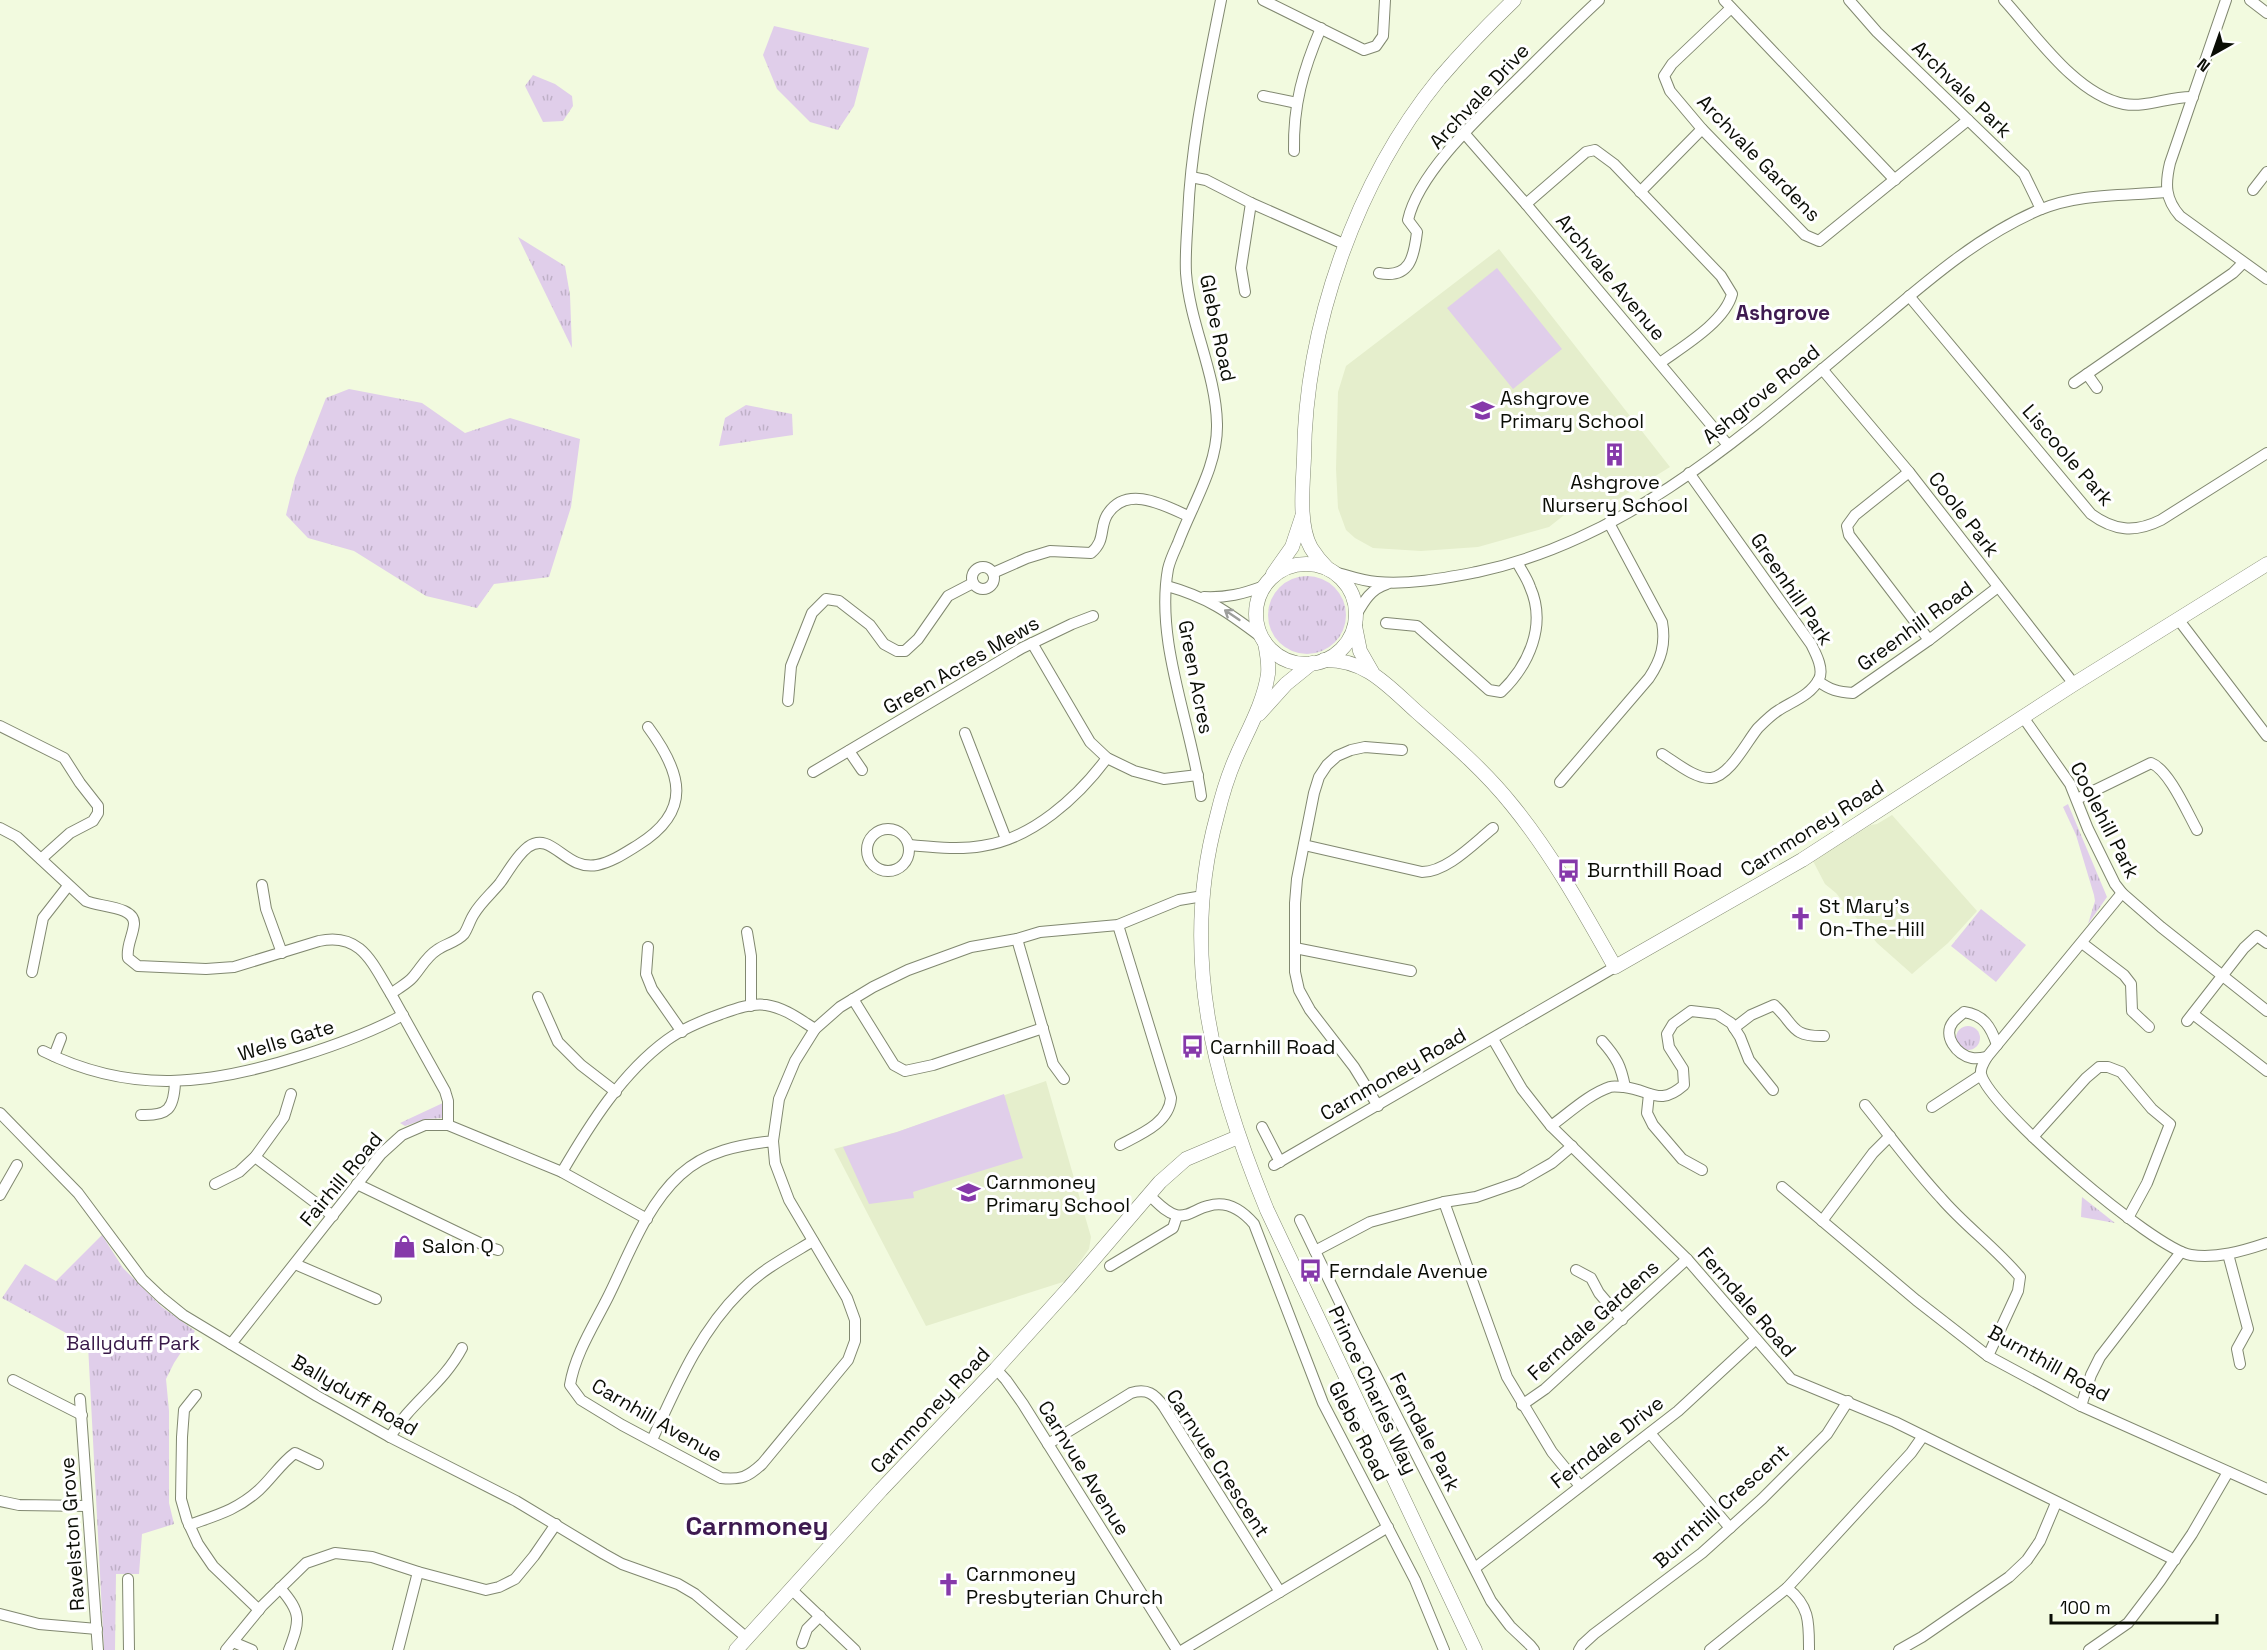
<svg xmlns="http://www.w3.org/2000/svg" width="2267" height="1650" viewBox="0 0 2267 1650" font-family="'Space Grotesk',sans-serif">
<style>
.built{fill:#e5eecc}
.grass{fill:url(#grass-tufts)}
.garden{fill:#e0ceea}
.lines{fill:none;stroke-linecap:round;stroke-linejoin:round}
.minor-casing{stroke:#818870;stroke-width:12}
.tertiary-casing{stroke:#818870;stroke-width:15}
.minor{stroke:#fff;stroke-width:10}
.tertiary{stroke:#fff;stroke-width:14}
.oneway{stroke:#9d9e9b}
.labels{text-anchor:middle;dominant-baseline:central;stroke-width:6;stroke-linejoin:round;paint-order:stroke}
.street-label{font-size:20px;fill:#0a0d05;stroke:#fff}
.poi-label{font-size:20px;fill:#0a0d05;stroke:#fff;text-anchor:start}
.park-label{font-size:20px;fill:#381848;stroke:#fff}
.neighbourhood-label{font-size:21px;font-weight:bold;fill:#3e1a50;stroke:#fff}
.district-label{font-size:26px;font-weight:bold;fill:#3e1a50;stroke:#fff}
</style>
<defs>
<pattern id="grass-tufts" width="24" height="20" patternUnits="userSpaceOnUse" patternTransform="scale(1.5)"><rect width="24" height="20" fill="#e0ceea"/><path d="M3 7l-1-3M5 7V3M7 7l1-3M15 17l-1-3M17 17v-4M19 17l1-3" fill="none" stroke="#bfb0c7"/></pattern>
</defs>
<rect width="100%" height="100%" fill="#f2fadf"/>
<!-- built -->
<g class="built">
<path d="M1499,249L1670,467L1604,508H1597L1587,502L1568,512L1549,527L1478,547L1421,551L1373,548L1355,538L1346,530L1338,508L1336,469L1338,392L1346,366Z"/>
<path d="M1892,815L1977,911L1948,943L1912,974L1877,943L1836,893L1825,884L1813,861L1871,825L1877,824Z"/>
<path d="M1046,1081L1091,1237L1089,1249L1066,1281L926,1326L834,1149L897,1132Z"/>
</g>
<!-- grass -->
<g class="grass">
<path d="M774,26L869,48L854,106L838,130L810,122L777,89L763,55Z"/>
<path d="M533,75L555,84L572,96L573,106L563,121L543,122L525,86Z"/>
<path d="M518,237L565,266L570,295L572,348Z"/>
<path d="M349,389L422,403L465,433L510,418L580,439L571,507L549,577L494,584L477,608L426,596L354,551L308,538L286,515L295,478L326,398Z"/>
<path d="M746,405L792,414L793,435L719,446L725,418Z"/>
<circle cx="1307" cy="615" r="39"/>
<path d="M2068,804L2107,897L2088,924L2095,901L2094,895L2076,835L2063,807Z"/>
<path d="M1981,909L2026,945L1996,982L1951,946Z"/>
<circle cx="1968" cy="1038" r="12"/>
<path d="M445,1102L443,1118L426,1119L405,1126L400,1123Z"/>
<path d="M2082,1197L2115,1223L2081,1217Z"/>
<path d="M102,1235L123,1268L162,1307L195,1331L174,1363L166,1379L169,1411V1503L174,1524L142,1534L139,1574H116L115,1650H104L88,1345L2,1298L25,1264L56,1281Z"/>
</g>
<!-- garden -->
<g class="garden">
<path d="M1497,268L1562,349L1513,389L1447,308Z"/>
<path d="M1004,1094L1023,1158L913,1192L914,1198L869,1204L843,1147L897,1132Z"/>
</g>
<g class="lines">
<defs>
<g id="minor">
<path d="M1263,0L1364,50L1376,46L1383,36L1385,0"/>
<path d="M1724,0L1895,180"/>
<path d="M1849,0L1877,32L2024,174L2041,209"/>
<path d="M2004,0C2035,34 2076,95 2124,104C2147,108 2170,96 2193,97"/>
<path d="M2226,0L2170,163C2165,184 2165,199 2180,216L2267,279"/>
<path d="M2250,0L2267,13"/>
<path d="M1731,8L1672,64L1664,76L1670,91L1702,129L1805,235L1819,241L1968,120"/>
<path d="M1263,96L1297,103"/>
<path d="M1464,133L1526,204L1728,445"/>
<path d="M1294,151C1293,105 1303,70 1321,28"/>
<path d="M1191,177L1206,180L1251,203L1346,245"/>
<path d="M2253,190L2267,172"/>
<path d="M1640,192L1702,129"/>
<path d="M1526,204L1586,152L1595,150L1614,164L1721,276L1732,294C1725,322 1682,347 1660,363"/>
<path d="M1379,273C1410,279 1414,257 1417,232L1408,220C1419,170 1487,110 1523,74C1548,49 1573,24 1599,0"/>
<path d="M1245,292L1241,268L1251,203"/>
<path d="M1909,296L2091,514C2114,531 2135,533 2161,520L2267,453"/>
<path d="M1822,369L1909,472L2074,684"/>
<path d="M2087,374L2097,388"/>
<path d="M2074,383L2233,273L2243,263"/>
<path d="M1909,472L1855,515L1847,526L1849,535L1929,640"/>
<circle cx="983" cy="578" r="11"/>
<path d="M1331,571C1346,575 1361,581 1377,582C1410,585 1445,578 1477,572C1634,539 1756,424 1875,325C1926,282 1978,236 2039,210C2079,193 2124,196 2166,192"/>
<path d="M993,573L1027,558L1050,551L1091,553C1106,540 1099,529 1107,515C1126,484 1164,505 1188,516"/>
<path d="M1167,586C1207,597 1228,612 1261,637"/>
<path d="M1204,597C1226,598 1243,594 1264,586"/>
<path d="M1355,617C1363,603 1370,589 1387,584"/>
<path d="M2178,619L2267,736"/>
<path d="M1386,623L1417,626L1489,690L1501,692C1529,665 1547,625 1530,587C1527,578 1521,570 1517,562"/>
<path d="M1032,643L1090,742L1107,758L1134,771L1164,779L1198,775"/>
<path d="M1818,681C1830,690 1838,692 1853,693L1929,640L1998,587"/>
<path d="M788,701L791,666L812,613L826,599L839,601L870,625L884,644L897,651H905L918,639L948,596L973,583"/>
<path d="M2023,717L2070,784L2088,829L2115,884L2122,893L2161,927L2267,1011"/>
<path d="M0,726L64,758L80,783L98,806V813L93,821L70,833L41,859"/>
<path d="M965,733L1006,839"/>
<path d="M849,751L862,770"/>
<path d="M1662,754C1675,762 1695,779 1711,778C1730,776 1747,741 1758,728C1764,722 1772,714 1779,710C1793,701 1811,695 1819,679C1824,669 1816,654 1811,644L1689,473"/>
<path d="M813,772L1022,648L1072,624L1093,616"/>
<path d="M1560,782L1649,678C1661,660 1666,644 1662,622L1609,523"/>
<path d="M1201,796C1191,723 1155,642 1168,569C1170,560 1174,552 1178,543C1192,505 1218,466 1217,424C1216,373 1190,325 1186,273C1185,254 1187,234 1188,215C1191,142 1207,71 1221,0"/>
<path d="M2077,799L2151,763C2169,770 2187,812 2197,830"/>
<path d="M0,828L17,837L86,901C99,907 135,906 134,924C133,936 126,946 128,958L138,966L206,969L234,967L319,941C361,932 372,963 391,994"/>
<circle cx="888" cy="850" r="21"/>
<path d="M909,845C933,847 959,850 982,846C1032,839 1078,797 1107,758"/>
<path d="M1304,845L1422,872C1447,872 1474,843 1493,828"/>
<path d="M262,885L266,909L282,953"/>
<path d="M2122,893L1987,1057C1984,1062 1980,1068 1981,1074C1989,1108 2154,1249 2191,1255C2216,1259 2243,1251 2267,1243"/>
<path d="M1118,925L1171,1098C1169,1123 1141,1134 1120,1145"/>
<path d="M747,932L751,956V1006"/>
<path d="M1017,939L1053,1064L1064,1079"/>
<path d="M2082,943L2124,975L2131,984L2132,1011L2149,1027"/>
<path d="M648,947L646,974L652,989L682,1032"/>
<path d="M1295,948L1411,971"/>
<path d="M32,972L43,918L68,886"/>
<path d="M538,997L558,1042L581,1065L616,1092"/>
<path d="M853,999L894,1065L905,1071L933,1065L1043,1028"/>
<path d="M2193,1014L2267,1071"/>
<path d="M2187,1021L2244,948L2257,936L2267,943"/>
<path d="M1734,1028L1751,1015L1774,1005C1795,1024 1790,1037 1824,1036"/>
<path d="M1493,1039L1522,1089L1551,1126L1687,1259L1791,1379L1895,1422L2175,1560"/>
<path d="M1602,1041C1617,1058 1621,1066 1625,1087"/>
<path d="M43,1051C131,1095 210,1085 301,1056C336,1045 370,1033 403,1015"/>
<path d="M54,1056L61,1038"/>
<path d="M1987,1057C1982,1058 1977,1059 1972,1058C1957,1055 1942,1036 1953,1022C1956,1018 1961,1015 1964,1012C1984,1015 1991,1027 1997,1045"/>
<path d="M1649,1094L1647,1113L1653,1125L1682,1159L1702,1170"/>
<path d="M1865,1105C1890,1136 1914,1169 1941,1198C1965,1226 1996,1248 2020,1277L2018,1291L1988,1356"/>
<path d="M1378,1106L1354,1067L1310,1010L1299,990L1295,972V903L1297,879L1314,793L1319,777L1327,765L1337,756L1351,750L1365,747L1402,750"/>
<path d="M1932,1107L1981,1075"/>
<path d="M0,1113L78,1193L142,1279L162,1298L183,1315L317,1396L390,1437L516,1501L604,1554L622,1564L678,1584L695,1594L747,1638"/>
<path d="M141,1115C168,1116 174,1109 175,1082"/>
<path d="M448,1125V1101L445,1091L391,994C398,988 407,984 413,977C421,968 426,957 437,950C445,944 457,942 464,934C468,928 470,920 474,914C481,902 492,893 500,883C509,871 516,856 528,847C552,830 565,871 597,865C612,862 625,853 638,845C693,811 682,773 648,727"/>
<path d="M1551,1126C1569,1113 1589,1094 1610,1087C1614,1086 1620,1087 1624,1087C1651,1090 1659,1107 1684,1085L1683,1069L1669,1047L1667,1034L1673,1024L1691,1011L1717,1014L1731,1023L1740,1037L1749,1060L1773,1090"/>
<path d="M1262,1127L1280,1162"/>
<path d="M2033,1137L2086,1078L2099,1067H2108L2121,1072L2152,1109L2170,1124L2147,1183L2128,1218"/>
<path d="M773,1141C739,1145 706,1151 680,1175C646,1206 628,1257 608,1297C594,1325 575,1354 570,1385L581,1400L622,1425L721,1478C741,1480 748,1477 762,1464L848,1360L855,1341V1320L847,1298L789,1200L775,1163L773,1141L779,1099L795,1061L815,1029L840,1007L873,987L908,970L971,947L1017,939L1040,932L1118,925L1179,900L1203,896"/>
<path d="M255,1157L333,1216"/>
<path d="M1274,1165L1615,967"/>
<path d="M562,1172C590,1124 622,1073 667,1040C682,1029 704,1020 721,1014C735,1009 751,1003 766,1005C785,1008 799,1019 815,1029"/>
<path d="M215,1184L239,1172L255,1157L284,1117L291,1094"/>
<path d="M357,1184L488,1247L498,1250"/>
<path d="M1782,1187L1916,1300L1988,1356L2081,1406L2267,1489"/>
<path d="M0,1195L17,1165"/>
<path d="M1149,1195C1157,1202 1165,1212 1176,1215C1188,1218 1197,1208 1208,1206C1227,1200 1242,1210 1254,1224L1323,1403L1415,1580L1444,1650"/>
<path d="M1444,1202L1507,1377L1552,1452L1580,1486"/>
<path d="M1300,1220L1355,1334L1491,1601L1510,1626L1530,1645L1534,1650"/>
<path d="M1822,1221L1873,1153L1890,1136"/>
<path d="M1315,1251L1370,1222L1444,1202L1476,1197L1519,1182L1552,1163L1572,1146"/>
<path d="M2228,1254L2248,1329L2237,1349L2240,1364"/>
<path d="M295,1264L376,1299"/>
<path d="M1110,1266L1173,1228L1177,1216"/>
<path d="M1576,1270L1591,1278L1599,1293L1622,1320"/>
<path d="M231,1344L381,1154L402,1135L425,1125H448L562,1172L647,1219"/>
<path d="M996,1369L1006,1380L1023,1404L1177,1650"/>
<path d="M13,1380L82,1415"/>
<path d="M196,1395L184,1410L182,1437L181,1499L187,1520L198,1544L213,1566L259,1610"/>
<path d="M80,1399L98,1650"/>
<path d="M1522,1405L1545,1389L1687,1259"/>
<path d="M2081,1406L2091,1375L2100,1357L2181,1252"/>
<path d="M1650,1433L1730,1528"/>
<path d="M390,1437C411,1402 443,1384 462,1348"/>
<path d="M652,1440C676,1388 699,1332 741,1291C761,1270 788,1256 813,1241"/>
<path d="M1048,1444L1131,1393C1147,1388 1155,1394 1164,1407L1280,1592"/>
<path d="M0,1501L19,1505L87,1506"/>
<path d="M189,1525C217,1515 237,1510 259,1490C272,1478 281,1463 295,1453L318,1464"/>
<path d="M1475,1568L1678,1411L1756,1339"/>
<path d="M128,1579L129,1650"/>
<path d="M280,1588C302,1613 300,1620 289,1650"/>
<path d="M1787,1588C1810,1606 1809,1623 1809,1650"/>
<path d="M791,1589L855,1650"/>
<path d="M0,1614L39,1624L97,1629"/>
<path d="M233,1642L252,1650"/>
<path d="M802,1643L807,1629L820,1616"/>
<path d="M226,1650L262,1606L306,1563L335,1553L372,1557L418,1572L486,1590L499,1587L515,1579L534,1556L556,1524"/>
<path d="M398,1650L418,1572"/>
<path d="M1183,1650L1388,1527"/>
<path d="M1579,1650L1582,1645L1594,1634L1702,1553L1762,1499L1827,1434L1848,1401"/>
<path d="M1710,1650L1787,1588L1911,1453L1923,1436"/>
<path d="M1899,1650L1922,1637L2009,1577L2027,1560L2040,1541L2056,1503"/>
<path d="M2089,1650L2128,1623L2160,1581L2192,1534L2228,1472"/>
</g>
<g id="tertiary">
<circle cx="1306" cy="614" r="50"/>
<path d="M1328,569C1322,563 1316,556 1311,548C1298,525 1303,484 1304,458C1305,327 1356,181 1439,79C1463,51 1488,25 1514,0"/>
<path d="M1273,574L1292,547L1302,517"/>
<path d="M1355,626L1360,651L1372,672"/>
<path d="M1265,643C1267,653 1269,664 1268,674C1264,702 1248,730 1237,755C1228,775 1222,795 1217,816C1179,955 1214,1081 1267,1210L1475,1650"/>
<path d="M1324,660C1366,659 1388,686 1417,712C1450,741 1484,770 1512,805C1552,854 1584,912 1615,967L1802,860L2074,684L2267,564"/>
<path d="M1259,714L1286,684L1312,663"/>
<path d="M736,1650L881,1490L996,1369L1069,1288L1160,1182L1186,1159L1238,1137"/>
</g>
</defs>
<!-- minor casing -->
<use href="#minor" class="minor-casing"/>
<!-- tertiary casing -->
<use href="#tertiary" class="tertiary-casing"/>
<!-- minor -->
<use href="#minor" class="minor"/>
<!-- tertiary -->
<use href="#tertiary" class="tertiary"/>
</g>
<!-- one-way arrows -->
<defs><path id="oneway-shaft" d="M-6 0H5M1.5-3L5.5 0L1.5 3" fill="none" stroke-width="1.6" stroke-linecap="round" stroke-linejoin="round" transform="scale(1.5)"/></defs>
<use class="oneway" href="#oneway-shaft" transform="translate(1232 615) rotate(-146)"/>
<!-- icons -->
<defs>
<symbol id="school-bare" viewBox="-9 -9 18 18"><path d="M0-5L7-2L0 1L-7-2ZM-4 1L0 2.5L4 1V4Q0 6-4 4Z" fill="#8639aa" stroke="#fff" stroke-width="2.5" paint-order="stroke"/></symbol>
<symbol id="building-bare" viewBox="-9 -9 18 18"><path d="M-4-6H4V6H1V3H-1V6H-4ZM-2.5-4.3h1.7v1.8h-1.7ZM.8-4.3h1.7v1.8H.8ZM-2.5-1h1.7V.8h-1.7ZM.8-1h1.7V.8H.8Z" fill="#8639aa" stroke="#fff" stroke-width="2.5" paint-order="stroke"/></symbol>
<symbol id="bus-bare" viewBox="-9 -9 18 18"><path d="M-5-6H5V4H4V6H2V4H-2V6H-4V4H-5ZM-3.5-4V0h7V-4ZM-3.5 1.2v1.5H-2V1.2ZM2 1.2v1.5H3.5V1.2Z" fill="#8639aa" stroke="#fff" stroke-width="2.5" paint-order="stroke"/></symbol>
<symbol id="church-bare" viewBox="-9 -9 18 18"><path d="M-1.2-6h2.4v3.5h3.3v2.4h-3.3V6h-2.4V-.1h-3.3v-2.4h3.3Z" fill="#8639aa" stroke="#fff" stroke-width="2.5" paint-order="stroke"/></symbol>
<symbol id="shop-bare" viewBox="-9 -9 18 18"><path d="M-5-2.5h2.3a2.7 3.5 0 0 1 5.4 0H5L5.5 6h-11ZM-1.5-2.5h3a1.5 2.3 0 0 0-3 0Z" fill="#8639aa" stroke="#fff" stroke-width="2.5" paint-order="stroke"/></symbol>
</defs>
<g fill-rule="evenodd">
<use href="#school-bare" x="1466" y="394" width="33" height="33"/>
<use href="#building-bare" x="1598" y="438" width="33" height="33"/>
<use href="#bus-bare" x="1552" y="854" width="33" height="33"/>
<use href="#church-bare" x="1784" y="902" width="33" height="33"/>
<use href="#bus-bare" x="1176" y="1030" width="33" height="33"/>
<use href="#school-bare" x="952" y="1176" width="33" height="33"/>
<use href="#shop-bare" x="388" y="1230" width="33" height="33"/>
<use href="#bus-bare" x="1294" y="1254" width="33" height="33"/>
<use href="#church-bare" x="932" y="1568" width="33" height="33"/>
</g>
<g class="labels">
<!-- street labels -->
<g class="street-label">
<text transform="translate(1962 89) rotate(44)">Archvale Park</text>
<text transform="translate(1479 96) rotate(-47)">Archvale Drive</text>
<text transform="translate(1759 158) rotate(46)">Archvale Gardens</text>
<text transform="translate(1611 277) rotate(50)">Archvale Avenue</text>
<text transform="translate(1218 328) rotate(78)">Glebe Road</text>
<text transform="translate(1761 394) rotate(-39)">Ashgrove Road</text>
<text transform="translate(2068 455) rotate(49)">Liscoole Park</text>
<text transform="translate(1964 514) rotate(52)">Coole Park</text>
<text transform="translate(1792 589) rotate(56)">Greenhill Park</text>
<text transform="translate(1915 626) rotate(-36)">Greenhill Road</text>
<text transform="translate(961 665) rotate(-30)">Green Acres Mews</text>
<text transform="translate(1196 677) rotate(79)">Green Acres</text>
<text transform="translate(2105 820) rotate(63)">Coolehill Park</text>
<text transform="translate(1812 828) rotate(-32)">Carnmoney Road</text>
<text transform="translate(286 1040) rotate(-17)">Wells Gate</text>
<text transform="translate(1393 1074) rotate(-30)">Carnmoney Road</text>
<text transform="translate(341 1179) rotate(-50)">Fairhill Road</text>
<text transform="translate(1747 1302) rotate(49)">Ferndale Road</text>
<text transform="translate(1593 1320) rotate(-42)">Ferndale Gardens</text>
<text transform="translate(2049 1363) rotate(29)">Burnthill Road</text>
<text transform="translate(1373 1390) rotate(65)">Prince Charles Way</text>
<text transform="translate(355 1395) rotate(30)">Ballyduff Road</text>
<text transform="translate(930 1410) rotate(-47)">Carnmoney Road</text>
<text transform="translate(657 1420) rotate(30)">Carnhill Avenue</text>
<text transform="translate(1359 1431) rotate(63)">Glebe Road</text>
<text transform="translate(1425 1432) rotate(63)">Ferndale Park</text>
<text transform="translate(1607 1442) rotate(-38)">Ferndale Drive</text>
<text transform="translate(1218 1463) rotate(57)">Carnvue Crescent</text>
<text transform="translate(1084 1468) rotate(58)">Carnvue Avenue</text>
<text transform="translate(1721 1506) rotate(-42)">Burnthill Crescent</text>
<text transform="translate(72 1534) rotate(-94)">Ravelston Grove</text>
</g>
<!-- poi labels -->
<g class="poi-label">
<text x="1500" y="398">Ashgrove<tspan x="1500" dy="23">Primary School</tspan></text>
<text x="1615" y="482" text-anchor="middle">Ashgrove<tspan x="1615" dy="23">Nursery School</tspan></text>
<text x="1587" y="870">Burnthill Road</text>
<text x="1819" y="906">St Mary's<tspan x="1819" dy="23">On-The-Hill</tspan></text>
<text x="1210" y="1047">Carnhill Road</text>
<text x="986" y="1182">Carnmoney<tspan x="986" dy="23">Primary School</tspan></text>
<text x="422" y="1246">Salon Q</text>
<text x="1329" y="1271">Ferndale Avenue</text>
<text x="966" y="1574">Carnmoney<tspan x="966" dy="23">Presbyterian Church</tspan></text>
</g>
<!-- park labels -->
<g class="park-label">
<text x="133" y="1343">Ballyduff Park</text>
</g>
<!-- neighbourhood labels -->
<g class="neighbourhood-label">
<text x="1783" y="312">Ashgrove</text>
</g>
<!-- district labels -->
<g class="district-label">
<text x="757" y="1526">Carnmoney</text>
</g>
</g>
<!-- north arrow -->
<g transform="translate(2213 54) rotate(220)" stroke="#ffffff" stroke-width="4.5" paint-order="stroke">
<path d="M0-4.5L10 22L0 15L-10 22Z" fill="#0a0d05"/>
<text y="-9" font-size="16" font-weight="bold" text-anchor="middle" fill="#0a0d05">N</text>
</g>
<!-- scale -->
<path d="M2051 1614v9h166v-9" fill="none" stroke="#0a0d05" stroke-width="3"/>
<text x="2060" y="1614" font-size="18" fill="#0a0d05" stroke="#ffffff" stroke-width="4.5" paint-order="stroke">100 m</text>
</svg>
